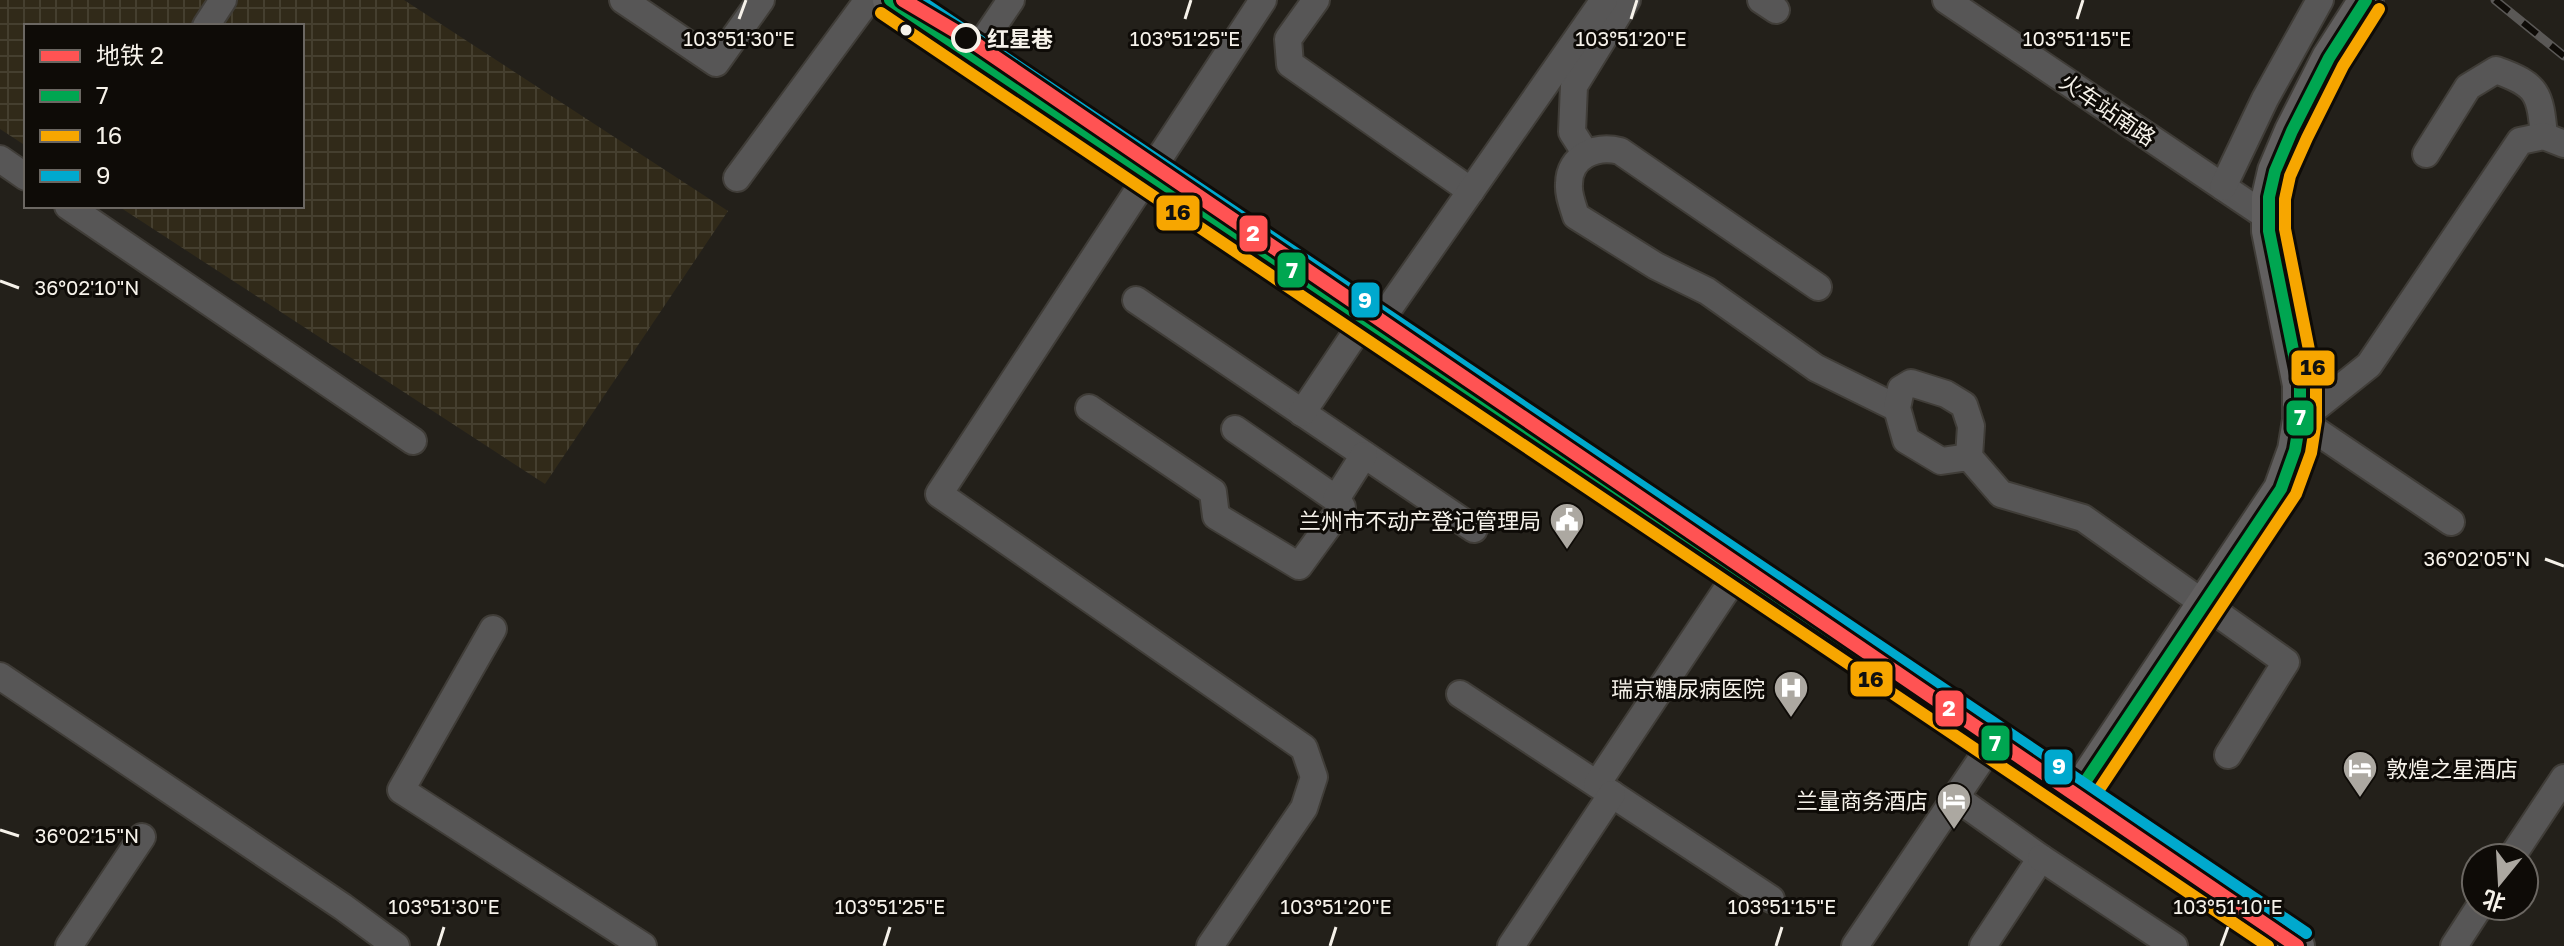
<svg xmlns="http://www.w3.org/2000/svg" width="2564" height="946" viewBox="0 0 2564 946" font-family="'Golos Text','Noto Sans SC',sans-serif">
<style>
.industrial{fill:url(#industrial-grid)}
.lines{fill:none;stroke-linecap:round;stroke-linejoin:round}
.minor-casing{stroke:#403d38;stroke-width:30}
.major-casing{stroke:#403d38;stroke-width:38}
.minor{stroke:#575656;stroke-width:26}
.major{stroke:#615f5f;stroke-width:34}
.rail-casing{stroke:#5a5856;stroke-width:9}
.rail{stroke:#0e0b07;stroke-width:6;stroke-dasharray:18;stroke-linecap:butt}
.bus-1-casing{stroke:#0e0b07;stroke-width:18}
.bus-2-casing{stroke:#0e0b07;stroke-width:18}
.bus-3-casing{stroke:#0e0b07;stroke-width:18}
.bus-1{stroke:#00a651;stroke-width:12}
.bus-2{stroke:#f7a600;stroke-width:12}
.bus-3{stroke:#00a9ce;stroke-width:12}
.metro-1-casing{stroke:#0e0b07;stroke-width:20}
.metro-1{stroke:#ff5353;stroke-width:14}
.ticks{fill:none;stroke:#f6f2ea;stroke-width:3}
.bus-dot{fill:#f6f2ea;stroke:#0e0b07;stroke-width:3}
.stop-dot{fill:#0e0b07;stroke:#f6f2ea;stroke-width:4}
.labels{text-anchor:middle;dominant-baseline:central;stroke-width:6;stroke-linejoin:round;paint-order:stroke}
.stop-label{font-size:22px;font-weight:bold;fill:#f6f2ea;stroke:#0e0b07;text-anchor:start}
.street-label{font-size:22px;fill:#f6f2ea;stroke:#0e0b07}
.poi-label{font-size:22px;fill:#f6f2ea;stroke:#0e0b07;text-anchor:end}
.ticks-label{font-size:20px;text-anchor:middle;fill:#f6f2ea;stroke:#0e0b07;stroke-width:6;stroke-linejoin:round;paint-order:stroke}
.line-badge{stroke:#0e0b07;stroke-width:3}
.badge-label{font-size:22px;text-anchor:middle;font-weight:bold;fill:#fff}
.pale-badge-label{font-size:22px;text-anchor:middle;font-weight:bold;fill:#111}
</style>
<defs>
<pattern id="industrial-grid" width="8" height="8" patternUnits="userSpaceOnUse" patternTransform="scale(2)"><rect width="8" height="8" fill="#312a19"/><path d="M0 4h8M4 0v8" fill="none" stroke="#453f2f"/></pattern>
</defs>
<rect width="100%" height="100%" fill="#23201a"/>
<!-- industrial -->
<path class="industrial" d="M0,0H404L728,211L545,484L118,206H302V26H26V146L0,129Z"/>
<g class="lines">
<defs>
<g id="minor">
<path d="M623,0L716,63L761,0"/>
<path d="M1316,0L1288,39L1290,64L1471,191"/>
<path d="M1761,0L1776,10"/>
<path d="M1946,0L2269,218"/>
<path d="M206,26L223,0"/>
<path d="M973,56L1011,0"/>
<path d="M1586,154L1572,132L1574,86L1627,0"/>
<path d="M2426,154L2468,87L2496,70C2538,85 2540,93 2544,136"/>
<path d="M0,159L26,177"/>
<path d="M737,178L868,0"/>
<path d="M2223,187L2265,99L2320,0"/>
<path d="M68,206L413,441"/>
<path d="M1818,287L1620,151C1596,145 1569,156 1569,184C1568,195 1573,206 1576,216L1656,266L1707,291L1816,368L1897,408"/>
<path d="M1136,300L1474,529"/>
<path d="M1376,327L1604,0"/>
<path d="M1089,408L1213,492L1216,516L1299,566L1342,507L1336,499L1235,429"/>
<path d="M1302,413L1365,319"/>
<path d="M1969,457L1941,461L1906,440L1897,408L1901,389L1911,383L1946,394L1964,405L1971,426L1969,457L2001,494L2083,518L2286,662L2228,755"/>
<path d="M1336,499L1364,455"/>
<path d="M2451,522L2300,420L2369,365L2520,141L2544,136L2564,144"/>
<path d="M493,629L401,790L643,946"/>
<path d="M0,676L343,907L396,946"/>
<path d="M1460,694L1771,899"/>
<path d="M1597,784L1739,571"/>
<path d="M1955,797L2041,858L1983,946"/>
<path d="M2041,858L2174,946"/>
<path d="M2511,858L2564,778"/>
<path d="M69,946L142,837"/>
<path d="M1210,946L1304,808L1314,777L1304,748L939,494L1263,0"/>
<path d="M1511,946L1612,794"/>
<path d="M1855,946L1993,742"/>
<path d="M2454,946L2480,906"/>
</g>
<g id="major">
<path d="M890,0L2297,946"/>
<path d="M2075,797L2281,489L2295,450L2300,420V385L2269,231V197L2275,171L2292,131L2329,58L2366,0"/>
</g>
</defs>
<!-- minor casing -->
<use href="#minor" class="minor-casing"/>
<!-- major casing -->
<use href="#major" class="major-casing"/>
<!-- minor -->
<use href="#minor" class="minor"/>
<!-- major -->
<use href="#major" class="major"/>
<defs>
<path id="rail" d="M2495,0L2564,56"/>
</defs>
<!-- rail casing -->
<use href="#rail" class="rail-casing"/>
<!-- rail -->
<use href="#rail" class="rail"/>
<defs>
<g id="bus-1">
<path d="M890,0L2297,946"/>
<path d="M2075,797L2281,489L2295,450L2300,420V385L2269,231V197L2275,171L2292,131L2329,58L2366,0"/>
</g>
<g id="bus-2">
<path d="M881,13L2268,946"/>
<path d="M2088,806L2296,494L2311,453L2316,421V385L2285,229V199L2290,176L2307,138L2343,66L2379,9"/>
</g>
<path id="bus-3" d="M919,0L2306,933"/>
</defs>
<!-- bus-1 casing -->
<use href="#bus-1" class="bus-1-casing"/>
<!-- bus-2 casing -->
<use href="#bus-2" class="bus-2-casing"/>
<!-- bus-3 casing -->
<use href="#bus-3" class="bus-3-casing"/>
<!-- bus-1 -->
<use href="#bus-1" class="bus-1"/>
<!-- bus-2 -->
<use href="#bus-2" class="bus-2"/>
<!-- bus-3 -->
<use href="#bus-3" class="bus-3"/>
<defs>
<path id="metro-1" d="M903,0L967,38L2297,946"/>
</defs>
<!-- metro-1 casing -->
<use href="#metro-1" class="metro-1-casing"/>
<!-- metro-1 -->
<use href="#metro-1" class="metro-1"/>
</g>
<!-- ticks -->
<path class="ticks" d="M739,19L746,0M1185,19L1191,0M1631,19L1637,0M2077,19L2083,0M0,281L19,288M2545,559L2564,566M0,830L19,836M438,946L444,927M884,946L890,927M1330,946L1336,927M1776,946L1782,927M2221,946L2228,927"/>
<!-- icons -->
<defs>
<symbol id="civic-pin" viewBox="-11 -11 22 30"><path d="M0 17L-7.5 6A9.5 9.5 0 1 1 7.5 6Z" fill="#aca8a1" stroke="#0e0b07"/><path d="M-.6-6.5H3V-4.5H.6V-3L4-1V1h2V6H-6V1h2V-1L-.6-3ZM-1.2 2.5V6h2.4V2.5Z" fill="#fff"/></symbol>
<symbol id="hospital-pin" viewBox="-11 -11 22 30"><path d="M0 17L-7.5 6A9.5 9.5 0 1 1 7.5 6Z" fill="#aca8a1" stroke="#0e0b07"/><path d="M-5-5h3v3.5h4V-5h3V5h-3V1.5h-4V5h-3Z" fill="#fff"/></symbol>
<symbol id="hotel-pin" viewBox="-11 -11 22 30"><path d="M0 17L-7.5 6A9.5 9.5 0 1 1 7.5 6Z" fill="#aca8a1" stroke="#0e0b07"/><path d="M-6-4.5h1.5V1H6V5H4.5V3h-9V5H-6ZM-4 0a1.8 1.8 0 1 1 3.6 0ZM.5 0V-2.5h3Q6-2.5 6 0Z" fill="#fff"/></symbol>
</defs>
<g fill-rule="evenodd">
<use href="#civic-pin" x="1547" y="500" width="40" height="54"/>
<use href="#hospital-pin" x="1771" y="668" width="40" height="54"/>
<use href="#hotel-pin" x="2340" y="748" width="40" height="54"/>
<use href="#hotel-pin" x="1934" y="780" width="40" height="54"/>
</g>
<!-- markers -->
<circle class="bus-dot" cx="906" cy="30" r="7"/>
<circle class="stop-dot" cx="966" cy="38" r="13"/>
<g class="labels">
<!-- stop labels -->
<g class="stop-label">
<text x="987" y="38">红星巷</text>
</g>
<!-- street labels -->
<g class="street-label">
<text transform="translate(2108 109) rotate(34)">火车站南路</text>
</g>
<!-- poi labels -->
<g class="poi-label">
<text x="1541" y="520">兰州市不动产登记管理局</text>
<text x="1765" y="688">瑞京糖尿病医院</text>
<text x="2386" y="768" text-anchor="start">敦煌之星酒店</text>
<text x="1928" y="800">兰量商务酒店</text>
</g>
</g>
<g class="ticks-label">
<text x="739" y="46">103°51'30"E</text>
<text x="1185" y="46">103°51'25"E</text>
<text x="1631" y="46">103°51'20"E</text>
<text x="2077" y="46">103°51'15"E</text>
<text x="87" y="295">36°02'10"N</text>
<text x="2477" y="566">36°02'05"N</text>
<text x="87" y="843">36°02'15"N</text>
<text x="444" y="914">103°51'30"E</text>
<text x="890" y="914">103°51'25"E</text>
<text x="1336" y="914">103°51'20"E</text>
<text x="1782" y="914">103°51'15"E</text>
<text x="2228" y="914">103°51'10"E</text>
</g>
<g class="line-badge">
<rect x="1155" y="194" width="46" height="38" rx="8" fill="#f7a600"/>
<rect x="1238" y="214" width="31" height="39" rx="8" fill="#ff5353"/>
<rect x="1276" y="251" width="31" height="38" rx="8" fill="#00a651"/>
<rect x="1350" y="281" width="31" height="38" rx="8" fill="#00a9ce"/>
<rect x="2290" y="349" width="46" height="38" rx="8" fill="#f7a600"/>
<rect x="2285" y="399" width="30" height="38" rx="8" fill="#00a651"/>
<rect x="1849" y="660" width="45" height="38" rx="8" fill="#f7a600"/>
<rect x="1934" y="689" width="31" height="39" rx="8" fill="#ff5353"/>
<rect x="1980" y="724" width="31" height="38" rx="8" fill="#00a651"/>
<rect x="2043" y="748" width="31" height="38" rx="8" fill="#00a9ce"/>
</g>
<g class="badge-label">
<text x="1253" y="241">2</text>
<text x="1292" y="278">7</text>
<text x="1365" y="308">9</text>
<text x="2300" y="425">7</text>
<text x="1949" y="716">2</text>
<text x="1995" y="751">7</text>
<text x="2059" y="774">9</text>
</g>
<g class="pale-badge-label">
<text x="1178" y="220">16</text>
<text x="2313" y="375">16</text>
<text x="1871" y="687">16</text>
</g>
<!-- legend -->
<rect x="24" y="24" width="280" height="184" fill="#0e0b07" stroke="#6b6762" stroke-width="2"/>
<rect x="40" y="50" width="40" height="12" fill="#ff5353" stroke="#6b6762" stroke-width="2"/>
<text x="96" y="64" font-size="24" fill="#f6f2ea">地铁 2</text>
<rect x="40" y="90" width="40" height="12" fill="#00a651" stroke="#6b6762" stroke-width="2"/>
<text x="96" y="104" font-size="24" fill="#f6f2ea">7</text>
<rect x="40" y="130" width="40" height="12" fill="#f7a600" stroke="#6b6762" stroke-width="2"/>
<text x="96" y="144" font-size="24" fill="#f6f2ea">16</text>
<rect x="40" y="170" width="40" height="12" fill="#00a9ce" stroke="#6b6762" stroke-width="2"/>
<text x="96" y="184" font-size="24" fill="#f6f2ea">9</text>
<!-- north arrow -->
<g transform="translate(2500 882) rotate(198)"><circle r="38" fill="#0e0b07" stroke="#6b6762" stroke-width="2"/>
<path d="M0-6L14 30L0 20L-14 30Z" fill="#aca8a1"/>
<text y="-12" font-size="22" font-weight="bold" text-anchor="middle" fill="#f6f2ea">北</text>
</g>
</svg>
